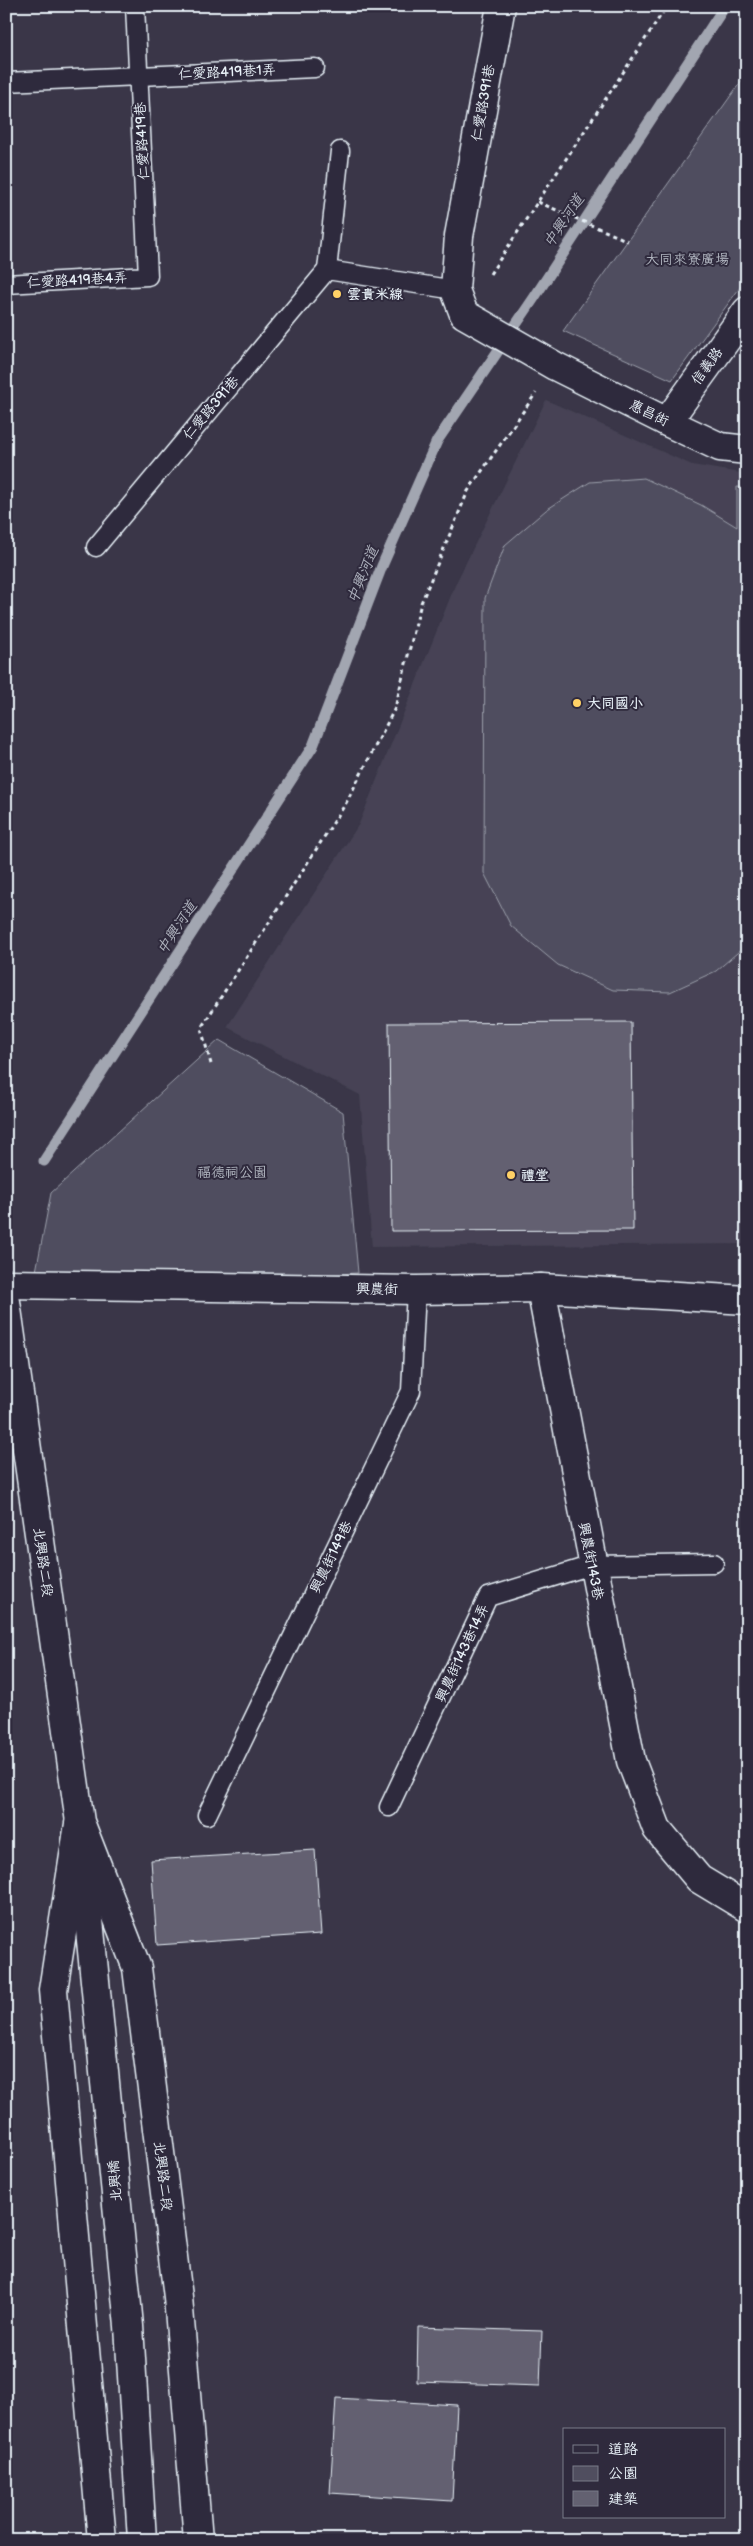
<svg xmlns="http://www.w3.org/2000/svg" width="753" height="2546" viewBox="0 0 753 2546" font-family="'Balsamiq Sans','LXGW WenKai TC',sans-serif">
<style>
.built{fill:#464354}
.green{fill:#504e5f;stroke:#9ca0ac}
.lines{fill:none;stroke-linecap:round;stroke-linejoin:round}
.stream{stroke:#a2a6b1;stroke-width:11}
.building{fill:#636171;stroke:#e8f1f8}
.service-casing{stroke:#e8f1f8;stroke-width:21}
.minor-casing{stroke:#e8f1f8;stroke-width:31}
.tertiary-casing{stroke:#e8f1f8;stroke-width:31}
.path{stroke:#e8f1f8;stroke-width:3;stroke-dasharray:4 4;stroke-linecap:butt}
.service{stroke:#2f2a3d;stroke-width:18}
.minor{stroke:#2f2a3d;stroke-width:28}
.tertiary{stroke:#2f2a3d;stroke-width:28}
.poi-dot{fill:#ffd166;stroke:#2f2a3d;stroke-width:2}
.labels{text-anchor:middle;dominant-baseline:central;stroke-width:4;stroke-linejoin:round;paint-order:stroke}
.street-label{font-size:14px;fill:#e8f1f8;stroke:#2f2a3d}
.park-label{font-size:14px;fill:#b3b8c2;stroke:#2f2a3d}
.poi-label{font-size:14px;font-weight:bold;fill:#e8f1f8;stroke:#2f2a3d;text-anchor:start}
.water-label{font-size:15px;font-style:italic;fill:#aeb2bd;stroke:#2f2a3d}
</style>
<rect width="100%" height="100%" fill="#3a3648"/>
<filter id="ink" filterUnits="userSpaceOnUse"><feTurbulence type="fractalNoise" baseFrequency=".02" numOctaves="2"/><feDisplacementMap in="SourceGraphic" scale="10" xChannelSelector="R" yChannelSelector="G"/><feConvolveMatrix kernelMatrix="1 2 1 2 8 2 1 2 1" color-interpolation-filters="sRGB"/></filter>
<g filter="url(#ink)">
<!-- built -->
<path class="built" d="M546,400L692,465L747,474V1244L372,1247L360,1095L227,1027L359,824L456,583Z"/>
<!-- green -->
<g class="green">
<path d="M747,73V278L672,380L563,331Z"/>
<path d="M644,478L701,505L737,527V487L747,488V1000L744,947L716,971L670,992L613,990L558,965L511,926L484,873L485,598L505,545L546,510L590,482Z"/>
<path d="M219,1040L343,1112L358,1273L33,1287L51,1193Z"/>
</g>
<g class="lines">
<!-- stream -->
<path class="stream" d="M44,1161L313,746L382,566L437,441L534,298L725,6"/>
</g>
<!-- building -->
<g class="building">
<path d="M631,1022L633,1230L391,1231L389,1023Z"/>
<path d="M315,1850L321,1934L157,1945L151,1860Z"/>
<path d="M418,2327L542,2331L540,2386L417,2382Z"/>
<path d="M336,2398L457,2405L452,2501L330,2493Z"/>
<path d="M282,2538L386,2539V2540H282Z"/>
</g>
<g class="lines">
<defs>
<g id="service">
<path d="M6,82L315,68"/>
<path d="M327,270L340,151"/>
<path d="M6,284L148,276L135,6"/>
<path d="M96,547L327,270L455,290"/>
<path d="M389,1807L488,1597L592,1565L714,1563"/>
<path d="M207,1815L411,1391L416,1290"/>
</g>
<g id="minor">
<path d="M501,6L459,236L455,290L464,314L555,366L667,422L720,447L747,450"/>
<path d="M667,422L747,311"/>
<path d="M6,1284L416,1290L541,1288L747,1300"/>
<path d="M541,1288L631,1761L657,1829L699,1879L747,1908"/>
</g>
<g id="tertiary">
<path d="M6,1302L80,1822L137,1968L178,2297L198,2540"/>
<path d="M79,1824L53,1990L102,2540"/>
<path d="M83,1859L129,2326L142,2540"/>
</g>
</defs>
<!-- service casing -->
<use href="#service" class="service-casing"/>
<!-- minor casing -->
<use href="#minor" class="minor-casing"/>
<!-- tertiary casing -->
<use href="#tertiary" class="tertiary-casing"/>
<!-- path -->
<g class="path">
<path d="M538,202L628,241"/>
<path d="M490,274L667,6"/>
<path d="M211,1064L201,1028L346,803L395,708L421,603L468,491L536,393"/>
</g>
<!-- service -->
<use href="#service" class="service"/>
<!-- minor -->
<use href="#minor" class="minor"/>
<!-- tertiary -->
<use href="#tertiary" class="tertiary"/>
</g>
</g>
<!-- markers -->
<g class="poi-dot">
<circle cx="337" cy="294" r="5"/>
<circle cx="577" cy="703" r="5"/>
<circle cx="511" cy="1175" r="5"/>
</g>
<g class="labels">
<!-- street labels -->
<g class="street-label">
<text transform="translate(227 72) rotate(-3)">仁愛路419巷1弄</text>
<text transform="translate(483 103) rotate(-80)">仁愛路391巷</text>
<text transform="translate(142 141) rotate(-93)">仁愛路419巷</text>
<text transform="translate(77 280) rotate(-3)">仁愛路419巷4弄</text>
<text transform="translate(707 366) rotate(-54)">信義路</text>
<text transform="translate(211 408) rotate(-50)">仁愛路391巷</text>
<text transform="translate(649 413) rotate(26)">惠昌街</text>
<text transform="translate(377 1289) rotate(1)">興農街</text>
<text transform="translate(331 1557) rotate(-64)">興農街149巷</text>
<text transform="translate(591 1561) rotate(79)">興農街143巷</text>
<text transform="translate(43 1562) rotate(82)">北興路二段</text>
<text transform="translate(462 1653) rotate(-65)">興農街143巷14弄</text>
<text transform="translate(163 2176) rotate(83)">北興路二段</text>
<text transform="translate(115 2181) rotate(-95)">北興橋</text>
</g>
<!-- park labels -->
<g class="park-label">
<text x="687" y="259">大同來寮廣場</text>
<text x="232" y="1172">福德祠公園</text>
</g>
<!-- poi labels -->
<g class="poi-label">
<text x="347" y="294">雲貴米線</text>
<text x="587" y="703">大同國小</text>
<text x="521" y="1175">禮堂</text>
</g>
<!-- water labels -->
<g class="water-label">
<text transform="translate(564 221) rotate(-56)">中興河道</text>
<text transform="translate(363 575) rotate(-68)">中興河道</text>
<text transform="translate(177 928) rotate(-57)">中興河道</text>
</g>
</g>
<!-- margin -->
<rect width="753" height="2546" fill="none" stroke="#2f2a3d" stroke-width="25"/>
<rect x="12" y="12" width="728" height="2521" fill="none" stroke="#e8f1f8" stroke-width="2" filter="url(#ink)"/>
<!-- legend -->
<rect x="563" y="2428" width="162" height="90" fill="#2f2a3d" stroke="#797a88"/>
<rect x="573" y="2445" width="25" height="8" fill="#2f2a3d" stroke="#797a88"/>
<text x="608" y="2454" font-size="15" fill="#e8f1f8">道路</text>
<rect x="573" y="2466" width="25" height="15" fill="#504e5f" stroke="#797a88"/>
<text x="608" y="2478" font-size="15" fill="#e8f1f8">公園</text>
<rect x="573" y="2491" width="25" height="15" fill="#636171" stroke="#797a88"/>
<text x="608" y="2504" font-size="15" fill="#e8f1f8">建築</text>
</svg>
